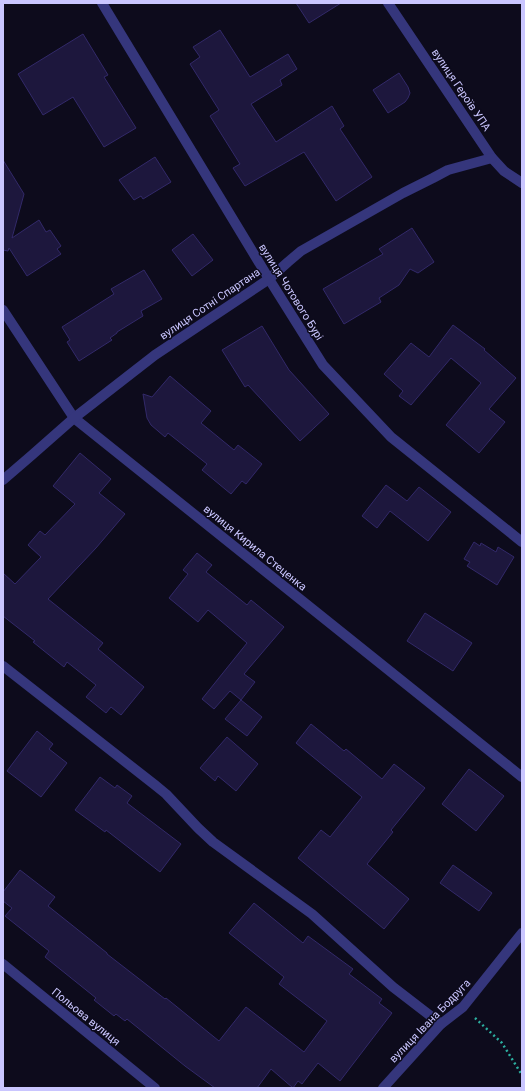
<svg xmlns="http://www.w3.org/2000/svg" width="525" height="1091" viewBox="0 0 525 1091" font-family="Roboto,sans-serif">
<style>
.building{fill:#1d173d;stroke:#322969}
.lines{fill:none;stroke-linecap:round;stroke-linejoin:round}
.path{stroke:#2cae9f;stroke-width:2.5;stroke-dasharray:2 3;stroke-linecap:butt}
.minor{stroke:#35367c;stroke-width:10}
.labels{text-anchor:middle;dominant-baseline:central;stroke-width:3;stroke-linejoin:round;paint-order:stroke}
.street-label{font-size:11px;fill:#cac6ff;stroke:#0d0b1c}
</style>
<rect width="100%" height="100%" fill="#0d0b1c"/>
<!-- building -->
<g class="building">
<path d="M296,3H341L309,23Z"/>
<path d="M220,30L250,77L288,54L297,69L280,80L282,85L251,104L276,142L332,106L344,126L340,129L372,177L336,201L304,152L245,186L233,168L240,164L210,116L219,110L190,64L200,57L193,47Z"/>
<path d="M83,34L108,75L104,77L136,128L104,147L73,97L43,115L18,74Z"/>
<path d="M399,73L408,87L410,93L408,98L405,102L388,113L373,90Z"/>
<path d="M155,157L171,182L143,199L141,196L134,200L119,180Z"/>
<path d="M3,160L24,194L12,238L39,220L46,232L50,230L61,246L57,249L61,254L27,276L9,248L8,251L3,250Z"/>
<path d="M412,228L434,262L418,273L410,269L399,285L379,298L381,302L344,324L323,289L383,254L379,249Z"/>
<path d="M193,234L213,260L192,276L172,250Z"/>
<path d="M144,270L162,299L141,311L143,316L117,332V333L110,338L112,340L79,361L67,342L70,340L62,327L114,294L111,289Z"/>
<path d="M453,325L485,349L484,350L516,378L489,409L505,422L479,453L446,425L481,383L451,358L411,405L399,396L403,391L384,374L411,343L429,357Z"/>
<path d="M262,326L289,370L329,414L300,441L248,385L245,387L222,350Z"/>
<path d="M170,376L211,411L201,423L234,450L238,445L262,464L246,484L242,481L231,494L202,470L207,464L168,433L165,437L151,425L147,418L143,394L152,397Z"/>
<path d="M80,453L111,479L99,493L125,514L96,548L48,599L103,643L98,649L144,687L121,715L111,707L106,713L86,697L96,685L67,662L64,667L33,642L35,641L3,616V573L15,584L41,557L28,545L40,531L45,535L75,504L53,486Z"/>
<path d="M386,485L407,501L419,487L451,512L428,541L390,511L377,528L362,516Z"/>
<path d="M474,542L480,546L481,543L496,552L498,547L514,557L497,585L467,566L470,562L464,559Z"/>
<path d="M197,553L212,565L206,572L247,605L251,600L284,627L244,674L255,682L241,700L230,691L214,709L202,699L247,643L208,610L198,622L169,598L188,574L183,570Z"/>
<path d="M425,613L472,643L453,671L407,641Z"/>
<path d="M241,700L262,717L247,736L225,719Z"/>
<path d="M311,724L344,751L346,749L382,779L394,764L425,788L391,830L393,832L367,864L409,899L384,929L298,858L321,830L330,837L362,797L296,743Z"/>
<path d="M37,731L53,744L49,749L67,763L41,797L7,771Z"/>
<path d="M227,737L258,764L236,791L218,776L215,781L200,768Z"/>
<path d="M469,769L504,796L476,831L442,804Z"/>
<path d="M100,777L115,788L117,785L132,796L127,803L181,844L160,872L106,830L105,832L75,810Z"/>
<path d="M453,865L492,893L479,911L440,883Z"/>
<path d="M20,870L55,897L48,906L107,953V954L165,999L166,998L219,1041L246,1007L304,1052L327,1021L279,984L284,977L229,933L254,903L303,943L308,936L353,969L349,974L382,999L379,1003L392,1013L340,1081L318,1063L302,1084L298,1081L293,1088L271,1069L257,1088H215L185,1066L127,1019L125,1021L116,1014L114,1016L94,1000L96,998L45,957L49,951L5,916L12,908L3,901V892Z"/>
</g>
<g class="lines">
<!-- path -->
<path class="path" d="M475,1018L502,1043L522,1075"/>
<!-- minor -->
<g class="minor">
<path d="M102,3L269,279L323,365L391,437L522,542"/>
<path d="M388,3L492,158L504,171L522,183"/>
<path d="M3,310L74,418L522,777"/>
<path d="M3,480L32,455L74,418L155,355L269,279L288,262L301,251L403,193L433,178L448,170L492,158"/>
<path d="M3,666L155,785L166,794L198,828L213,842L312,914L393,987L441,1024"/>
<path d="M3,964L155,1088"/>
<path d="M383,1088L441,1024L463,1007L522,933"/>
</g>
</g>
<g class="labels">
<!-- street labels -->
<g class="street-label">
<text transform="translate(461 90) rotate(56)">вулиця Героїв УПА</text>
<text transform="translate(291 292) rotate(58)">вулиця Чотового Бурі</text>
<text transform="translate(210 304) rotate(-34)">вулиця Сотні Спартана</text>
<text transform="translate(255 548) rotate(39)">вулиця Кирила Стеценка</text>
<text transform="translate(86 1017) rotate(39)">Польова вулиця</text>
<text transform="translate(430 1021) rotate(-46)">вулиця Івана Бодруга</text>
</g>
</g>
<!-- border -->
<rect width="525" height="1091" fill="none" stroke="#cac6ff" stroke-width="8"/>
</svg>
